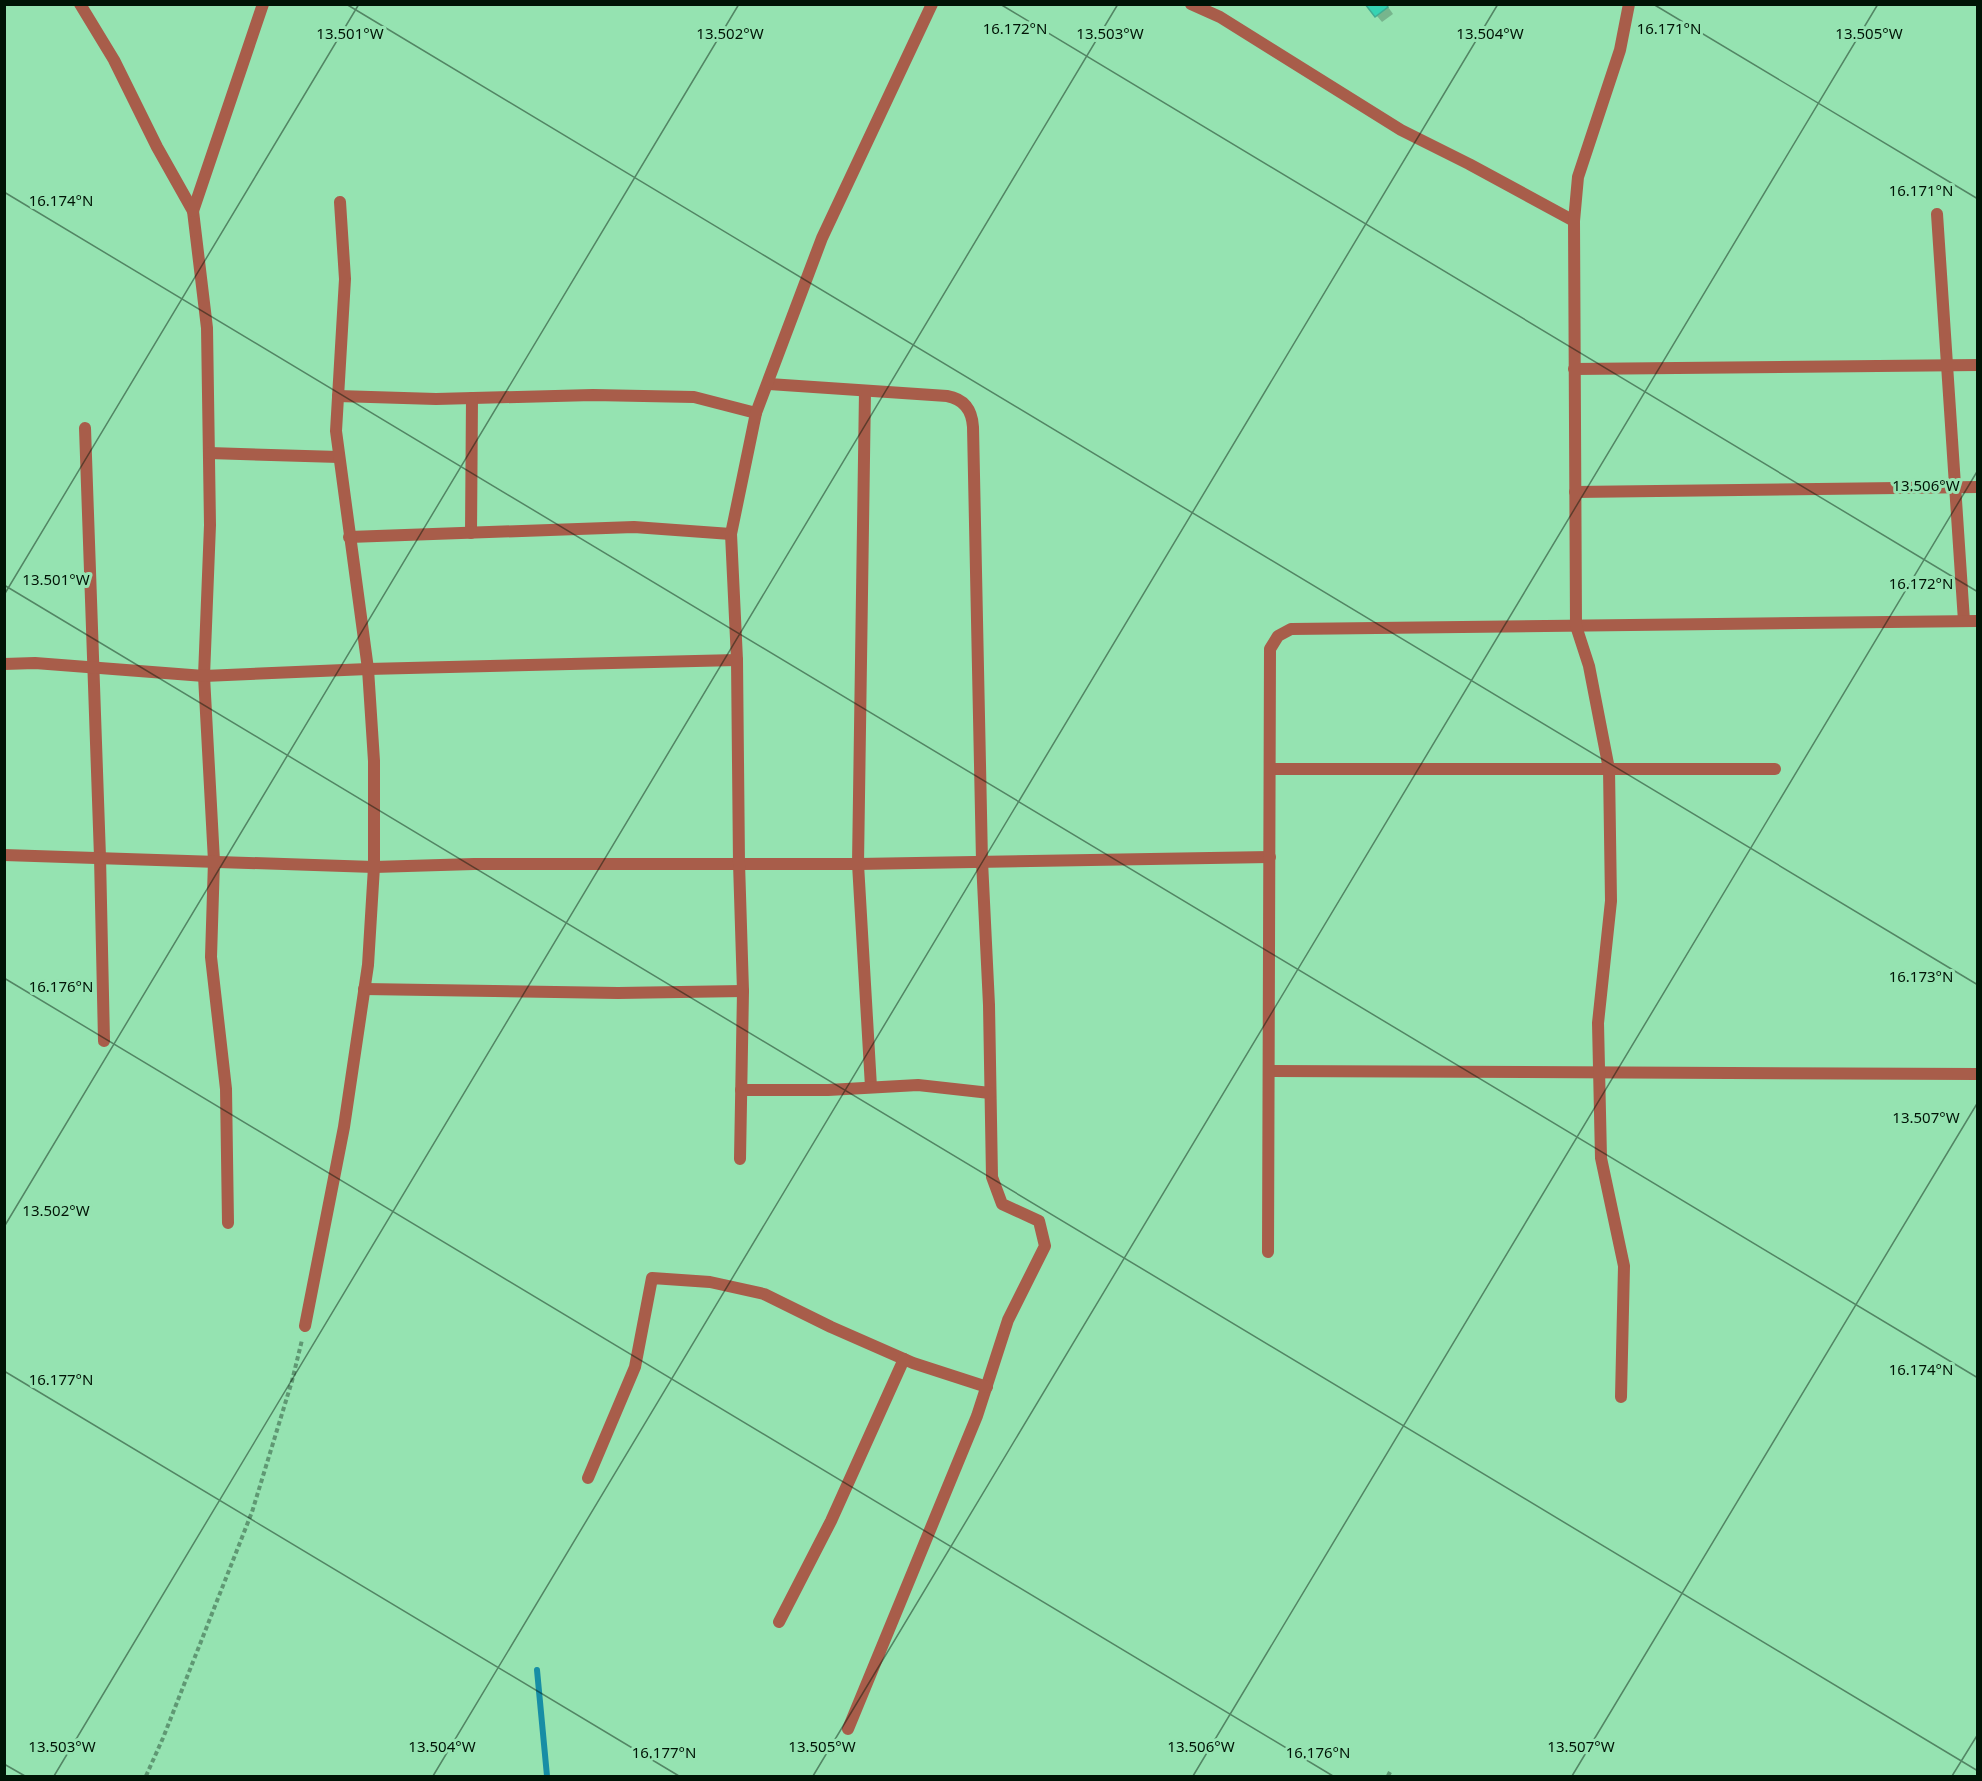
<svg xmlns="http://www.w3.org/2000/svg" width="1982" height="1781" viewBox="0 0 1982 1781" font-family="'Noto Sans',sans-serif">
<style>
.shadow{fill:#0003}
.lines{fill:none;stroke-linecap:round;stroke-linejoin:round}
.stream{stroke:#178ea5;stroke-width:6}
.building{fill:#36d3b3;stroke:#40ad94;stroke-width:1.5}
.path{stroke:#5f9873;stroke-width:4;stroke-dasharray:4.5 3;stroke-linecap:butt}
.minor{stroke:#a85d4a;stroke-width:12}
.ticks{fill:none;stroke:#001406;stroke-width:1.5;stroke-opacity:0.45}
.ticks-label{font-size:15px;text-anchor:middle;fill:#001406;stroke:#95e3b1;stroke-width:6;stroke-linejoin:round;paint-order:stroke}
</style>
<rect width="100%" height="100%" fill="#95e3b1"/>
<!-- shadow -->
<path class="shadow" d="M1367,4H1386L1393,14L1382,22Z"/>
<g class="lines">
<!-- stream -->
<path class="stream" d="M537,1670L547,1776"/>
</g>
<!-- building -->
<path class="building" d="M1365,4H1386L1388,7L1375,17Z"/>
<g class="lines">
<!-- path -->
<g class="path">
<path d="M146,1776L163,1738L252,1512L292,1381L302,1340"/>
<path d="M1388,1776L1390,1772"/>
</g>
<!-- minor -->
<g class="minor">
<path d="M80,4L114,60L157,147L193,211L207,328L210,525L204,676L214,861L211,957L226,1089L228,1223"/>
<path d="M1191,4L1220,17L1401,130L1469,164L1574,221"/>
<path d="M193,211L263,4"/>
<path d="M1937,214L1964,621"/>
<path d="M1574,369L1978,365"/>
<path d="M769,384L947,396C964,399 972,410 973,427L982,861L989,1005L992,1177L1002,1204L1039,1221L1045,1246L1008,1320L977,1416L848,1729"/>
<path d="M865,391L858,864L871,1087"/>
<path d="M338,396L436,399L593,395L694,397L756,413"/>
<path d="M85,428L100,857L104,1041"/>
<path d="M209,453L339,457"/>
<path d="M1575,492L1978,487"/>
<path d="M471,533L472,398"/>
<path d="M349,537L634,527L731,534"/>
<path d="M4,664L35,663L204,676L368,669L737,660"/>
<path d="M1270,769H1775"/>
<path d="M4,855L374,867L474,864H858L1270,857"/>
<path d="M364,989L618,993L743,991"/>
<path d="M1269,1071L1978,1074"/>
<path d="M741,1090H828L918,1085L990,1093"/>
<path d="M740,1159L743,991L739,863L737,660L731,534L756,413L822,238L932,4"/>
<path d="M1268,1252L1270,649L1278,636L1291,629L1978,621"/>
<path d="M305,1326L344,1127L368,965L374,867V761L368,669L336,431L345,279L340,202"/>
<path d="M1621,1397L1624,1266L1601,1158L1598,1023L1611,901L1609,769L1589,666L1576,626L1574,221L1578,177L1620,50L1629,4"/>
<path d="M588,1478L635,1367L652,1278L710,1282L764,1294L831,1327L913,1363L987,1387"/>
<path d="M779,1622L831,1521L904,1359"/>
</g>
</g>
<!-- ticks -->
<path class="ticks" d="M346,4L1978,985M1000,4L1978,592M1653,4L1978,199M4,192L1978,1378M4,585L1978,1771M4,595L359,4M4,978L1333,1776M4,1227L739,4M4,1371L679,1776M4,1764L25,1776M54,1776L1118,4M433,1776L1498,4M813,1776L1878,4M1193,1776L1978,470M1572,1776L1978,1102M1952,1776L1978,1734"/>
<g class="ticks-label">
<text x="1015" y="34">16.172°N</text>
<text x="1669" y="34">16.171°N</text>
<text x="350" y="39">13.501°W</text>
<text x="730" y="39">13.502°W</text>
<text x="1110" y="39">13.503°W</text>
<text x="1490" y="39">13.504°W</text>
<text x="1869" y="39">13.505°W</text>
<text x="1921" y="196">16.171°N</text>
<text x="61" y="206">16.174°N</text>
<text x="1926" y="491">13.506°W</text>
<text x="56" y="585">13.501°W</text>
<text x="1921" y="589">16.172°N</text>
<text x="1921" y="982">16.173°N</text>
<text x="61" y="992">16.176°N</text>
<text x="1926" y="1123">13.507°W</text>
<text x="56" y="1216">13.502°W</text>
<text x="1921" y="1375">16.174°N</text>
<text x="61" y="1385">16.177°N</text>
<text x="62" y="1752">13.503°W</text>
<text x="442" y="1752">13.504°W</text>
<text x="822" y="1752">13.505°W</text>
<text x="1201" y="1752">13.506°W</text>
<text x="1581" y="1752">13.507°W</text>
<text x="664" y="1758">16.177°N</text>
<text x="1318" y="1758">16.176°N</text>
</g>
<!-- border -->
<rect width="1982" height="1781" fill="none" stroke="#001406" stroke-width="12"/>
</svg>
